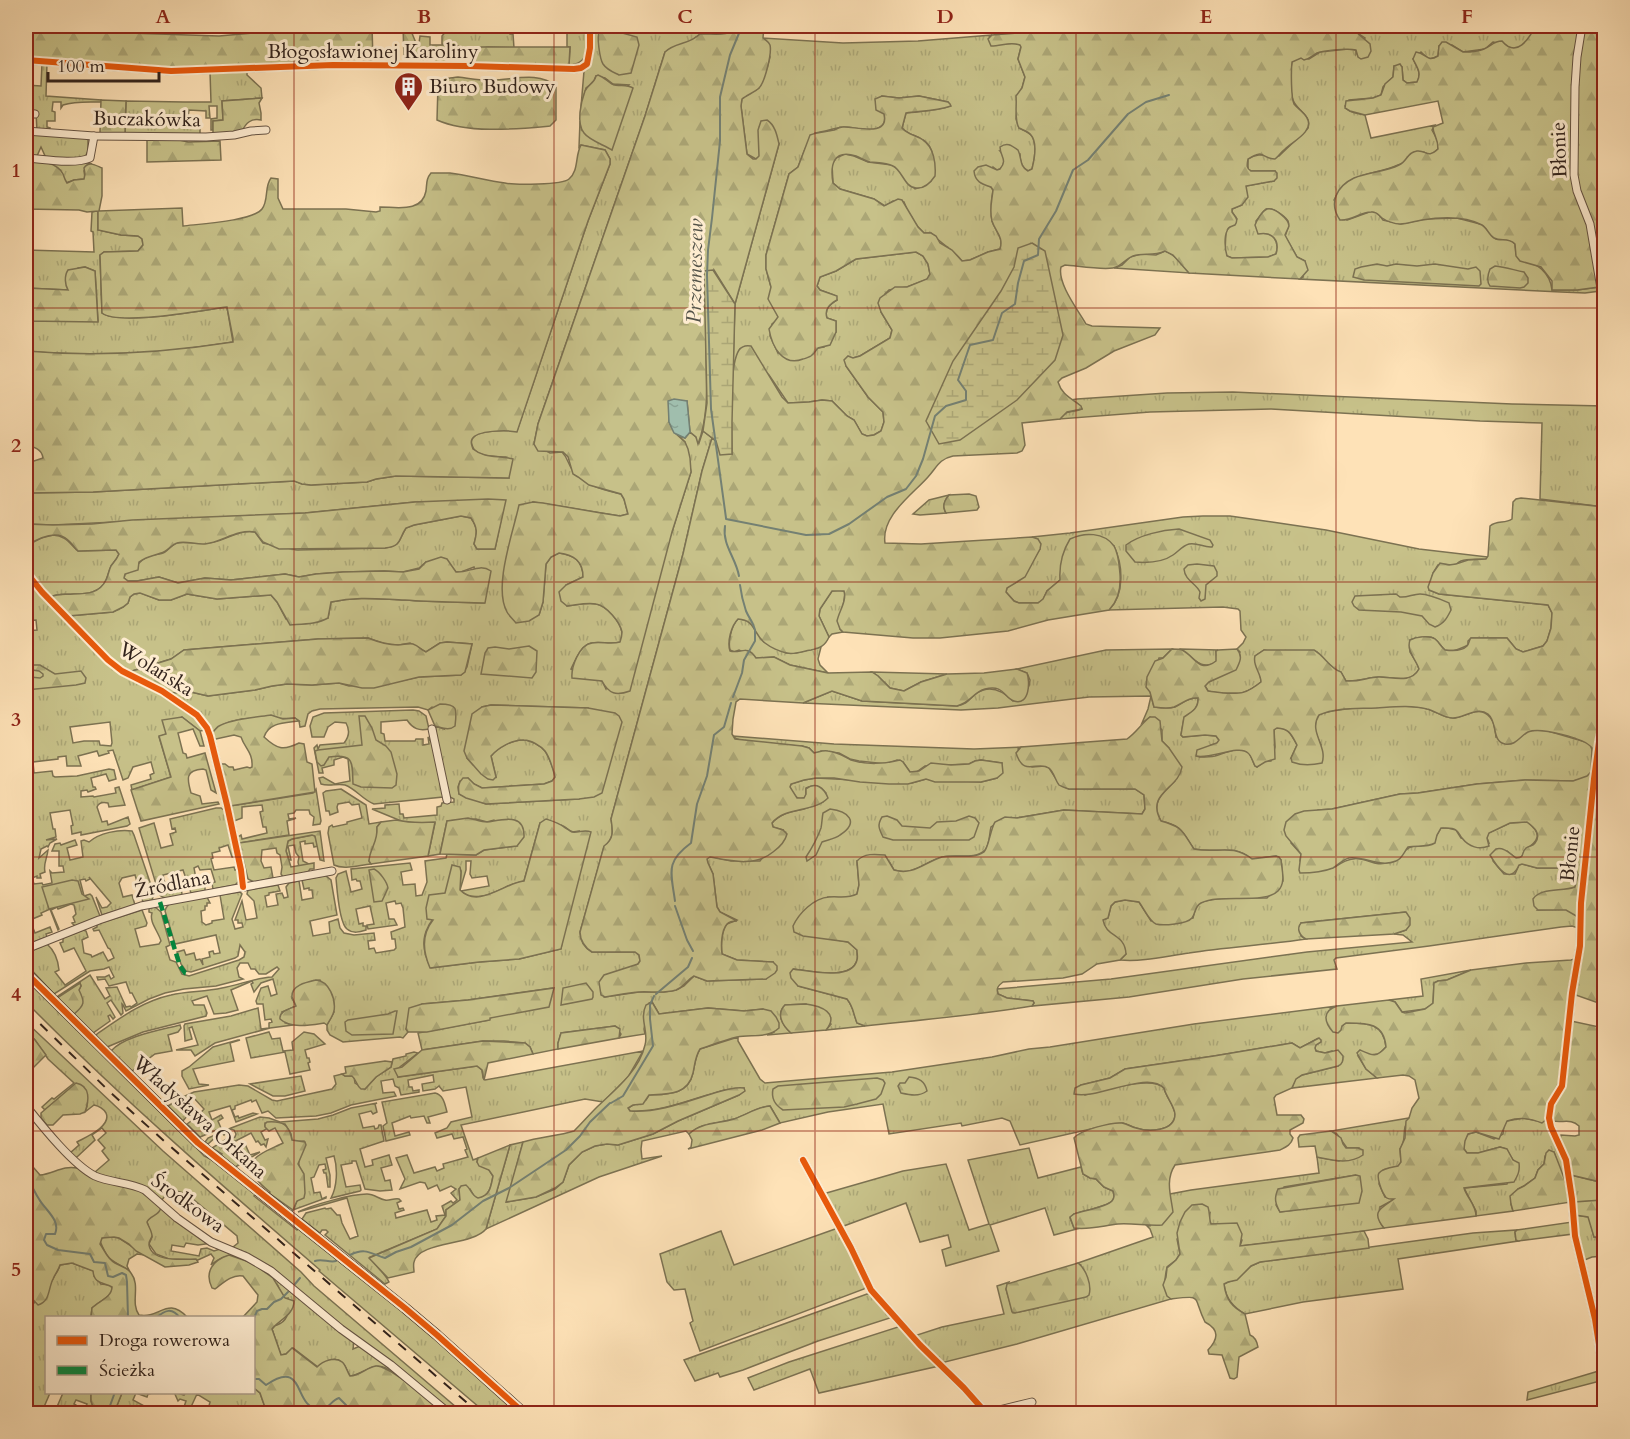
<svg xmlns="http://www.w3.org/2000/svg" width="1630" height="1439" viewBox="0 0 1630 1439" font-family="Cardo,serif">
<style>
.grass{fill:url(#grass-tufts);stroke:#7c7252;stroke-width:1.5;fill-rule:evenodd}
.forest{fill:url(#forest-firs);stroke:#7c7252;stroke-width:1.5}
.wetland{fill:url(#wetland-marsh);stroke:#7c7252;stroke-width:1.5}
.water{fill:url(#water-ripples);stroke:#748073;stroke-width:1.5}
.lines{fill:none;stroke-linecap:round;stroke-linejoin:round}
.stream{stroke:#748073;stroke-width:2}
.street-casing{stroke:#655343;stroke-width:9}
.secondary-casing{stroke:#32231c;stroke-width:11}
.street{stroke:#feecd0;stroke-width:7}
.secondary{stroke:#feecd0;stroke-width:9}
.rail{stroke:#32231c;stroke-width:2;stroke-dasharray:10 10;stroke-linecap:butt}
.quiet{stroke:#00873e;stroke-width:4.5;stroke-dasharray:9 4.5;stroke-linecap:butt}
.cycleway-casing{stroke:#feecd0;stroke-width:10}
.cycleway{stroke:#e8590c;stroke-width:6}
.grid{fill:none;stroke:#8f2418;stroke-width:1.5;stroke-opacity:0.55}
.labels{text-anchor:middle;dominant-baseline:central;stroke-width:6;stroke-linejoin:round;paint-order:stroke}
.street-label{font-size:20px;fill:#32231c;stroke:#feecd0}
.poi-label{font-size:20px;fill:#32231c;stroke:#feecd0;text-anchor:start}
.water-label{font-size:21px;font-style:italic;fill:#535248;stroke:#feecd0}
.neatline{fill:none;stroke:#8f2418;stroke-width:2}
.grid-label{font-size:20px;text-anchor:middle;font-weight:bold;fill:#8f2418}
</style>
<defs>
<pattern id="grass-tufts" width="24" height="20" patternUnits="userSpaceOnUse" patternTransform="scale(1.5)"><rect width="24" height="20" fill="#c7c189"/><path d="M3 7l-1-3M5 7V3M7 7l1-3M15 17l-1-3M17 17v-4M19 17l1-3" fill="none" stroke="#aba676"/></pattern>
<pattern id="forest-firs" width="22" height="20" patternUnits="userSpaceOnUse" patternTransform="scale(1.5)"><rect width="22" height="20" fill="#c7c189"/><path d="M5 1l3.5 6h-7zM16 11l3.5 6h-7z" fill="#aba676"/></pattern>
<pattern id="wetland-marsh" width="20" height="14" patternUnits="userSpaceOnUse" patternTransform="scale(1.5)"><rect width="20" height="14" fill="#c7c189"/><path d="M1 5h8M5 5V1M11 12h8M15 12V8" fill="none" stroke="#aba676"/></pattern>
<pattern id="water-ripples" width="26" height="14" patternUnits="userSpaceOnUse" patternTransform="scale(1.5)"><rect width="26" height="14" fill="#a0bead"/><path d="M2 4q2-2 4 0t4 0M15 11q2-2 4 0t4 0" fill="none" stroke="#8aa394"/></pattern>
</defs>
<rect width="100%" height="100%" fill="#fee2b7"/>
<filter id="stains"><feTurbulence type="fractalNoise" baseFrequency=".00333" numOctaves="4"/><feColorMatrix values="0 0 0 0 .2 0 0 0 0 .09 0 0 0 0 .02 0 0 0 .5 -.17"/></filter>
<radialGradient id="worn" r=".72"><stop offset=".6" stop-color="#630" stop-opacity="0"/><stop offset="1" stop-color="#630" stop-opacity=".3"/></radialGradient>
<!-- grass -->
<g class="grass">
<path d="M509,26L510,34H513L514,48L488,47L469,50L454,45L442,44V36L448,29Z"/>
<path d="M567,26H586C589,42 591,64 569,65L570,47H567Z"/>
<path d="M594,26H738C729,38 713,33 700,34L691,41L665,52L645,116L538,424L534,444L550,453L562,452C568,458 568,464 572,469C586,486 600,489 621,494L624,499L628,514L620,516L533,502L539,615L543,602L546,564L551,557L559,553C574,555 583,561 583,577L566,585L567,606C577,605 587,602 597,604C607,606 620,622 622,632C622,635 621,639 621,642C611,645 601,641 591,643C581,645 575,661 571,669L602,681L606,689L672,532L691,472L685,442L678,435L685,438L690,432L696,437L699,443L703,431L712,438L702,471L683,554L611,819C613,831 614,839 604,847L580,932C580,941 585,948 592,952H635L639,955L640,961L638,964L605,997L639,992H664L676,990L684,986L694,976L707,981L766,979L773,962L737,960L722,954C721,946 721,931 727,924C729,923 735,921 737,920L720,912L717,907L713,874L708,863L707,859L709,856L731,861H760L783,830L773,827L772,823C781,813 791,812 804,809C811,807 817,804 823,802L826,793C818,785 816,784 806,788V797C797,802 793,794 790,787L791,784L804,780L816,778L912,783L926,779L981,782L997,778L1002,763L981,760L975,761L969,764L925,766L915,773L910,772L903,762L897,760L887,764L859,761L850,759L839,753L821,751L818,753H814L809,748L802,746C786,745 743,745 732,736L834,744L974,749L1021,747L1018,749L1032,767L1045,766L1049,768L1060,785L1069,789H1135L1144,795L1145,809L1142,814L1064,810L1016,818H1005L991,827C989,835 990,844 985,850C976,860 955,854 943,857C925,861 914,876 894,870L890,863L857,861L859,885L857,894L851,898L828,897L832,939L848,942L857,950C857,953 858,957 857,960C852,981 809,971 794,969L798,986L847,999C854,1008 853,1012 857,1023L865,1026L826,1030L831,1024L806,1004L785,1005C776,1014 782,1025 791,1033L767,1035L774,1032L763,1009L744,1011L708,1008L659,1014L652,1002L649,1003L644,1029L645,1034L619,1038L621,1034L615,1026L561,1033L558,1043V1049L533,1054L530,1047L525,1043L504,1041H483L422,1050L418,1033L489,1020L490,1018L553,988L468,1000L422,1004L406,1029L408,1032L403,1038L400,1037L343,1042L330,1035L327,1030V1025L334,1012L320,980C304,981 302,987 292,998L296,1006L282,1012L285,1023L293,1025L270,1028L215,1043L195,1056L191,1050H176L198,1045L192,1027L189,1028L192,1039L185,1041L184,1026L185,1024L231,1016L258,1008L261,1029L269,1028V1023L272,1022L271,1019L265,1020L263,1004H257L256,1001L261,988L268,986L271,996L277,994L273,979L261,983L254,992L251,984L253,983L252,981L231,990L238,1010L226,1013L214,1014L207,996L192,1001L194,1005H204L207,1013L206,1016L143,1032L107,1047L96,1036L97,1034C120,1018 143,1001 171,995C187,991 205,992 222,988C239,985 254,978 272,977L279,969L277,967L266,974H259L255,969H251L248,963H240L237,968L239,977L243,979L216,986L184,989L165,993L149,999L126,1011L123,1005L122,1004L123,1013L121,1015L111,1000L107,1003L115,1017L113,1019L110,1015L108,1016L110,1021L93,1033L74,1014L81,1006L79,990L81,986L80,983L57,998L58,996L90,975L105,999L110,996L106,988L117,987L126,1007L130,1006L131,1007L137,1003L132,993H130L126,982L109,986L105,979L98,980L97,977H105L109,975L111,979L114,977L109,967L104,969L90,971L54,994L26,964V953L47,944C55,951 58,959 59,970L55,972L65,985L86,971L74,948L64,952L60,943L63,942V938L83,930L86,931L88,937L82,940L84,953L91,955L92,957L103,952L108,961L114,958L110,949L108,948L99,930L94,931L93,929L97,927V924L142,910L147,923L146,926L135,929L140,947L159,944L161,941C158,931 149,922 152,913L149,912V908L155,907L161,912L170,945L166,947L170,960L176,962L182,974L189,976L239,960L244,957L245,952L240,945L238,956L235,958L191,972L186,971L181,964L177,952L184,950L186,955L194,953L196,960L200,959L203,965L202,959L210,957L209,952L213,951L214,954L220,953L216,935L175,944L165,911L166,908L169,904L207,897L210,903H207V906H205V910L201,911L202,922L206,925L212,923V921L224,919L220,895L240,892L242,894L232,919L235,929L243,927L242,923H238V920H235L242,901L246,920L257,918L254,901L247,894L248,890L278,885L280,891L269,893V895L265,896L267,907L278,905L276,894L282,893L284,898L288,897L286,887L289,883L299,881L302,900L313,898L312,890H309V888L304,889L302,880L323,876H326L331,880L337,915L310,921L313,936L330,933L329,922L338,919L340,928L344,933L354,935L374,933L375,940L368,941L369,949L374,948L376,953L394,950L396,948L395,939H392L391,932L405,927L403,908L401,903L396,904L395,901L386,903L389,919H394L397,925L368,929L367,925L374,924L370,906L356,909L359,924L363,923V926H366V930C360,932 353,934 347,929C339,923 337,889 336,878L338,874L346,871L351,892L362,889L360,881H357L356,879L352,880L351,869L410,863L412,870L401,872L403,885L415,884L416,896L422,895L427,882L425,861L446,858L447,854L476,855L484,850L517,846L494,820L487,822L476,819L447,821L440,854L428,856L435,823H406L372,809L385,808V805L399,804L400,814H403L404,818L437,815V807L441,806L442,803L454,802V799L450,797L441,763L435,726L444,729L432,707L428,710L418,707L320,709L312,711L308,714L305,726L300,727L299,721L295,718C269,721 231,711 212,733C204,713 185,704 168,693L191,692L208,696L255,690L272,686L287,684L312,685L339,683L349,686L400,681L419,677L461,675L467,667L472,644L447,642L440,643L426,652L410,643L399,645L385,644L368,638L318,639L184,650L171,659L129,672L108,657L68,616L113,612L123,607L128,603L130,597L134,594L141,593L159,600H171L187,594L217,599L271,595L277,602L286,619L328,618L331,602C359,596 378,599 405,600C431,602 458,602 484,603L474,567L461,572H456L451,566L426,562L419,568L403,572L384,571L343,572L316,574L299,577L285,574L231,580L205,578L178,583L159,577L137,581H128L124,578L125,574C135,571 138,561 147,557C153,554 160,555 165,552C169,549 172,545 176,543C184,541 203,545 214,542C228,539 240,529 255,532L263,543L297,550L385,548C402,546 398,540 406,528L414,525L461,516L471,518C478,528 477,533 474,544L477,549H495L505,501L415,502L305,513L53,525L26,524V493L93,492L295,481L302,484L311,485L367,482L376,479L396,476L509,478L506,457C496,456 475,458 472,445C470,440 474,436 478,434C489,430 505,430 517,431L588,221L610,164V159L605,150L581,145L579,147L580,121L582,130L629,85L613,84L605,78L596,76L594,82L586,88L581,107L584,71L590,64L593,53ZM491,705L588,708L579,799L486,804L459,794L458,787L460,781L468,778L474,784L482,788L544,784L552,781L556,777C553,769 550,758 545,751C541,746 530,740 524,740C513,739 497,748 491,756L496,777L473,765L467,758L482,707ZM540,823C547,824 554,824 561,825C570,828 568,834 579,831L561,949L519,959L479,962L431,968C424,955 421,940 428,927C430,922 434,919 436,914C442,898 450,883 459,867L461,871L460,890L466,870V861H471L470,874L472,878L487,876L489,886L461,891C474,903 493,893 506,887C511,884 518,883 524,881Z"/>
<path d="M1398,26H1536C1531,35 1525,50 1512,48C1508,47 1499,43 1493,42L1485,49L1463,52L1452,45L1439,46L1438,56C1430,61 1427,58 1421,52L1413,59C1417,67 1422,73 1417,82L1407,83L1403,80L1402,67L1394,66L1393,77L1383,87L1381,95L1373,98L1349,100L1345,106C1348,113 1357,113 1365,115L1371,138L1435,125L1432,130L1438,141V149C1432,154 1430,156 1424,152C1415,156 1407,162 1398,165C1374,176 1347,171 1334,200L1347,220L1372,211L1377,212L1383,220L1401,224L1425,219L1457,218L1484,225L1496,239H1506L1512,241L1515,244L1516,254C1533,263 1550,269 1552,290H1577L1599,287L1600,291L1585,293L1561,292L1300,279L1303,277L1305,261L1297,257L1285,236C1287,231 1290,226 1288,221C1285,216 1272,207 1266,209C1263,211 1259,218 1256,221L1258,233C1273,231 1280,241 1276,254L1268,257L1232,258L1227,256L1225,252L1226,231L1237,219L1232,212V209L1242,205L1246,186L1274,181L1275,171H1251L1248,169V159C1259,152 1266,156 1279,156L1308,128C1312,115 1297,111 1293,100C1290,93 1290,70 1292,62L1298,58L1309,59L1320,52L1348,49L1356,50V54L1365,38L1356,32L1355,29L1359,27L1373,29Z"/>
<path d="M992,35L989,36L1003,44L1015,43L1020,44L1021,47L1018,59L1025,77L1022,88L1017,96V108L1016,119L1019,128C1023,130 1029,132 1031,135C1038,143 1034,161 1032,169L1028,171C1021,167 1020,161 1020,154L1000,151C1005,157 1006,163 1000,169L997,170L993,167L987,185L991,187L993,190C991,201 990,209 992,221C995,231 1004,237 1000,249L988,252L970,260L962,261C954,250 941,244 931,233H924C915,225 908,214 904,202L893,201L885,206L874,199L840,189L833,183L832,164L836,158L845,154L854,156L868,162L892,165L900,170L905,178L915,189L924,186L931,181C933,167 937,149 923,140C916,135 908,135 902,128L906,113C921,111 936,111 950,106L948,102L919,96L899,98L882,96C883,102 886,119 884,123C876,136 854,126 843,127C834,128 825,132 815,133L805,149L798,167L789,174L766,255V269L771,287L773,308L777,312L778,317L776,321L772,324L770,336L778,353L815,350L818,348L824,347L836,332V321L827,318C824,309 830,304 837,300L834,295L820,290L817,286L820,277L836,271L856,259L916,252L923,256L928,264L930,274L928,279L907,287L889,290L885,294L881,312L892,330L890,338L860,356L853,358L846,366L868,397L883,412L884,422L881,431L874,435L867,436L862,434L854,420L847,416L832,401L822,400L809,402L788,403L769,375L740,349L733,366L735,304L779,144L756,159L747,154L741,106L742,98L759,88L768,65L770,57L763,38L843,43L918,41Z"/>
<path d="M42,63H47L46,96L101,100V102C87,102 75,101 63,105L61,108V102H53L52,111L55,112V121H47V127L50,128L48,131H37L36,112H26V85L41,86Z"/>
<path d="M210,72H247V75L261,88L262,98L222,101L223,120L213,121V130H211V119L217,118V106H209L210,118H206V111L189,110L188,117L189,118L190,127L200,129V134L125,133L126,101L184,102H211Z"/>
<path d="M26,133L88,138V151L85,157L76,159L46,158L41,147L37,156H26Z"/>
<path d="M46,162H87L92,164H88L84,171L85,178L84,179L74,180L66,183L60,170Z"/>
<path d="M96,211H98V230L121,235L138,236L142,238L143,245L138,251L104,252L100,255L102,313C120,326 203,310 227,307L233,342C199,347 166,352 132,354C96,356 61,354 26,351V347H29L28,321H98L95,271L85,267L78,268L69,290L26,288V250L94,252L93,232L91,231L92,212Z"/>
<path d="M1165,251C1175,254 1182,265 1189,273L1114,268L1122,265L1130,257L1141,254L1156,255Z"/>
<path d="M1233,392L1512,404L1604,406V507L1540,499L1542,423L1480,421L1271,409L1150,412L1060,419C1066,409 1073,413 1082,409C1080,404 1075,402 1070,400L1077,399L1167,393Z"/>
<path d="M949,495C945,500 942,507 946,513L920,515L913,514L929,500Z"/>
<path d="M1203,516H1230L1272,522L1326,530L1419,549L1488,557L1486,559C1478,560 1469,558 1461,561C1455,564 1459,564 1452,565C1446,565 1444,563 1438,565L1433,573L1429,590L1439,594L1548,605L1552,613L1551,628L1547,641L1543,646L1523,652L1516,649L1507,638H1471L1468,641V645C1460,649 1454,652 1445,650C1441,647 1439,642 1435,639C1429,635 1416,637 1410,640V652L1417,663L1419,669C1411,684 1393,677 1379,677C1368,677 1360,682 1346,681L1341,672L1335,670L1329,664L1264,650L1255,656C1256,665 1261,673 1261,682C1246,694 1241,694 1223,693C1217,693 1213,692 1208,691L1205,686L1208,682L1217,678L1240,652L1237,649L1243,643L1246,637L1241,630L1240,611L1238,609L1223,607L1109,610C1125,594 1123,565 1114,546L1060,580L1047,591L1043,600L1038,603H1019L1014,601L1006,592L1007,587L1017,582L1040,549L1038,539L1032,537L1070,533L1183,517Z"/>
<path d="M53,535C66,536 69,543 78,551L116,550L119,554C117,559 114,562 111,566C109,570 108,576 106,580C100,593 87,594 74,594C65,595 58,593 51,597L26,569V546L41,538Z"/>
<path d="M26,579L97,652L190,712L206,730L200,731L182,717L166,734L159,737L171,777L132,790L131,785L151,779L150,775L154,773L151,762L133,767L128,778L123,780L113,750L108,751L109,753L99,756L97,751L78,756L81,766H67L66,756L58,757V759L33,762L34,773L52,771L53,776L55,777L77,776L109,769L114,770L116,779L109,781L106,774L91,778L93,787H95L96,789L88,792L87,790L81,791V797L93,796L94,797L116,793L115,788L119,787L125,805L109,807L108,803C104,802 99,802 97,807L102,822L107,821L108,825L128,817L130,824L127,826L81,835V832L72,834L71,826L73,825L70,810L50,813L53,829H55L56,837L46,840L57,839L50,843L48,847L47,846L41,849L39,858L48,850C47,859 43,864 45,872L40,874L41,878H37V876L32,878L34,884L42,883L43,885L52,883L50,871L52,873L64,872L63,866H59V851H52L55,844L60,843L61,845L75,840L77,845L67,848L70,860L83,857L81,841L84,840L89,842C99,833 119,829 132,831L134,835L154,894L152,900L143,902L135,875L122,878L119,883L123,897L132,895L135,905L102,915L96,897L102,908L107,907L111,903L89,877L90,879L86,881L85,879L80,880L84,896L90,894L92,896L100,916L75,926L72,923L75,922L73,917L76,914L74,905L71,904L58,909L57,907L51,910L59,929L58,930L50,909L41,913L42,915L30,920L35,933L50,927L52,932L46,934L47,937L26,945V914V915L33,913L31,907L27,908L26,905V838L33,836L27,810H26V631L37,630L36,620L26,621ZM110,722L112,743L111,746L100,745L99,741H84L73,743L70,727Z"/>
<path d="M839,590L844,591L845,593L840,629L843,632L832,634L829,637L819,616L820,609L832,591Z"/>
<path d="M738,619L746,620L752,625L764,642L786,653H796L821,647L818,659L820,665L828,673L790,665L774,657L756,658L739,650L734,652L730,650C728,642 731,626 738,619Z"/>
<path d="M1172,649L1163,658H1159L1150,691L1154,707C1161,708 1168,709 1175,707C1183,703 1189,697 1198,698C1199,708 1192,712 1184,718L1181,735L1183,737L1205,735L1216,736L1219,740L1218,743L1211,745L1200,757C1205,757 1210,757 1215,756C1223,754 1240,745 1248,752C1251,755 1253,762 1255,766L1257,767L1265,761H1271L1275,747L1274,729C1286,724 1292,735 1297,745L1291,758L1321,745C1316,735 1312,725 1318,715C1337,707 1408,703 1428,709C1437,712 1444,718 1454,718C1464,717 1475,708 1485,713C1494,718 1495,728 1496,737L1536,730L1548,731L1589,743C1594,750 1595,769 1588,776C1584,779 1578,780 1573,781L1525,780L1477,784L1418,793L1400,794L1332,809L1318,810L1291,843L1301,854L1300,861L1335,867C1362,847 1370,870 1389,862C1403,856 1405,844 1421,846L1437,835L1441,828H1448L1456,830L1461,838L1489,843L1487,838L1488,833L1510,823L1527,822C1543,834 1539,841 1524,851L1523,855L1520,858H1516L1507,851L1493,861L1504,874H1515L1519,865L1522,864L1537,868H1572L1576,870L1578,875L1575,887L1538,910L1566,909L1578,917V928L1572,926L1561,927L1429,946L1336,958L1334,960L1337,969L1243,979L1129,997L1032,1006L1034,1003L1033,1001L1007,998L998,994L997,989L1111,979L1307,952L1412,942L1403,935L1394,934L1406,930L1405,912L1301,923V936L1306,939C1267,945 1228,947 1189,953C1166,956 1144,962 1120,960L1126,954C1118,945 1105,933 1103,920L1108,918L1111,906L1115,902L1125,900L1139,902L1151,921L1193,918C1194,913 1195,908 1198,904C1208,896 1253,898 1267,898L1283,881L1281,860L1276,856L1252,859C1231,843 1217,854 1194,849C1182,832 1183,826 1161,821C1150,803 1162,793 1175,781L1169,748L1162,741V730L1150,717L1142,723L1148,709L1151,696L1089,697L998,708L961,710L803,703L832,691L862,701L957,706C970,703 968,699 977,693C991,684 1003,691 1013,701L1029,686L1030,680L1027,673L1017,669L1106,650Z"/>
<path d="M1181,649L1218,650L1216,651L1217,661C1202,672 1193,658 1181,649Z"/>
<path d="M872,672L947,674L921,682L904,691L890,688L878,676Z"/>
<path d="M413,710L419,711L426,716L429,729C419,731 413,729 407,720L381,722V733L384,734L385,741H415L416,739H423V745L429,744L428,737L434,746L443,794V797L374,804C363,800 356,789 345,785C337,783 329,787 321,784L319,778L323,777L335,784L350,781L348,759L343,757L334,760V765L322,768L323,773H319L314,748L317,745L318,749L320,745L344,743C349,737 350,730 346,723L335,722L328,727L324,737H312L310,726L313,717L324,713Z"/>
<path d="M316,789L321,821L320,824L313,825L314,817L310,814L309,810H296L294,813L288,814L289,819L296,818L294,819L287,821L289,835L239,843L238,837L241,835L242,839L267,833L266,827H263L260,812L263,811L262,805L242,807V818L234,821L230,806L313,793Z"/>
<path d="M341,789L366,805L369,824L381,822L377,827V840L369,861L371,864C359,865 344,870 334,865L328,833L329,827L332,825L333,827L347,824V822L362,818L359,804L352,805L349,802L338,804L337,807L338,812L330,815L329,811H326L323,793L326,791Z"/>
<path d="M216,808H221L225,811L235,857H232L228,845L219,848L220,851L212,853L213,858L211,859L214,870L234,867L235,870L238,869L239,881L235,885L213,889L212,883L215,882L211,869L200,870L198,866L194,868L197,884L205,882V891L191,893L183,870L163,875L165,884L168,888L181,884L182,895C174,897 164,901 159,894L139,828L154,823L161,848L173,845L170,834L176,832L175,828L172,829L170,819Z"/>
<path d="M313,835L315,836L318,846L314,847L313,843L305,844V841L300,842L303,861L309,864L299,867L298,862L299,857L296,853L294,845L288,846L291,860H289L286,851L288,841L292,839Z"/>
<path d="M1471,970L1447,980L1438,981L1434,983L1433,1004L1425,1009L1402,1012L1395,1002L1389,1000L1423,996L1421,979Z"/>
<path d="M26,978L192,1143L204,1156L212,1160L256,1194L254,1196L297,1230L299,1228L440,1342L519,1413H486L319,1271L320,1270C219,1183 119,1096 26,1002Z"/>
<path d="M1337,1006L1330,1008L1342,1026L1346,1023C1366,1023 1384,1022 1386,1047L1379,1054L1358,1056L1366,1069L1377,1078L1292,1088L1295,1079L1302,1075L1338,1066L1332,1051L1325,1053L1316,1051L1315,1048L1317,1039L1300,1048L1292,1043L1214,1056L1125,1069L1110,1078L1081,1085L1085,1095C1102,1091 1152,1075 1164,1088C1166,1097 1174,1105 1175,1114C1175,1132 1148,1132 1136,1128C1131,1127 1128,1124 1123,1123C1120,1123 1116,1124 1113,1124L1020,1145L1010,1121L1002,1118L962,1126L961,1123L889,1134L883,1104L828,1112L780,1123L770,1106C757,1107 747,1115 734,1119C717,1124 704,1121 689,1134L686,1131L642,1141L641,1149L642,1159L662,1156L599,1177L486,1229L510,1145L523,1142L507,1202L536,1197L555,1189L563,1182L569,1165L582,1152L595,1146L607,1144L618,1145L653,1134L678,1121L739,1095L744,1091V1088C737,1089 728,1089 721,1091C691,1099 661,1113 630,1111L628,1108L633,1105L646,1100L649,1095C668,1094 688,1095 693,1073C695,1064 695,1057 700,1049L738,1037V1041L760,1079L765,1083L892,1072L992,1057L1029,1049L1050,1047L1194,1024Z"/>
<path d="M26,1022L163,1151L301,1272L314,1286L463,1413H453L374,1350L327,1314L276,1271L228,1248L233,1247L238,1243L237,1236L188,1195C175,1189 170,1189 161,1201L98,1176L95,1172L109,1160L102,1151L105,1148L98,1140L106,1133L102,1128L92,1135L95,1140L77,1157L75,1158L70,1153L79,1145L77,1142C86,1137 112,1126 106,1113C103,1108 99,1106 94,1105L85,1112L87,1106L76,1084L45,1110L42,1107L52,1098L54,1099L74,1083L48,1059L35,1040L26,1031Z"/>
<path d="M180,1025L181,1028L178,1032L168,1035L172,1051L155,1054L132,1071L111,1051C124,1036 161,1030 180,1025Z"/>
<path d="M269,1032L272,1039L280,1038L283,1051L293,1050L292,1042L304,1032L314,1034L325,1044L305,1050L307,1058H309L310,1062L308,1063L310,1070L290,1074L285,1052L251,1058L246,1038Z"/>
<path d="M238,1040H240L230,1043L234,1061L193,1069L199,1084L209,1085L189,1089L182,1076V1071L189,1067L213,1047Z"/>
<path d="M643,1051L628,1077L603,1102L585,1099L461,1125L473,1160L478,1158L477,1162L489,1170L493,1176C491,1187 490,1195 478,1199L474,1196L470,1189H459L460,1200L446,1210V1216L437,1229L370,1257C375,1266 385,1273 389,1282L385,1284L325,1235L328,1232L326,1230H322L320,1233L302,1219L306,1213L325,1208L326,1209L331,1208L337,1215H340L342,1223L350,1239L358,1236L347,1198L298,1212C312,1205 351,1194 367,1194C374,1194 379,1199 385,1200C389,1201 394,1198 399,1199L401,1201L397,1203L399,1209L403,1208L404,1210L395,1213L396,1218L427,1210L431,1222L437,1220L436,1216L445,1215L442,1206L451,1201L453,1203L457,1200L451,1193L456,1189L451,1186L440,1191L437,1185L428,1189L425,1183L420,1182L400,1189L405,1179L396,1158L407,1155L414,1173L435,1167L437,1171L444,1168L443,1164L468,1157L465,1150L467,1149L463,1137L454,1139L452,1134L437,1138L435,1133L447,1128L451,1122L472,1117L466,1087L443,1091L439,1086L435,1089L423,1091L422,1084L434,1082L433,1075L408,1080L409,1087H412L413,1091L419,1090V1092L401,1095L399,1088L395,1086L393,1079L381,1081L383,1093L394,1092L396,1096L351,1105L331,1113L316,1116L276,1118L268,1111L262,1113L256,1100L252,1102L251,1100L235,1106V1109L232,1110L235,1117L238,1116L239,1118L253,1113L257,1114L236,1122L230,1106L209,1112L212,1120L221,1115L223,1118L218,1121L221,1128L200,1137L187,1124L198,1116L204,1109L193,1097L190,1100L191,1102L188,1105L192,1110L183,1121L168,1106L183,1097L194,1092L239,1085L248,1086L272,1100L277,1101L332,1089L336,1084L334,1076L342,1074L345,1076H352L354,1077L355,1083L365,1089L376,1077L391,1067L393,1059L406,1056V1054L414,1052L418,1053L400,1067L398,1077L477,1066L482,1070L483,1078L485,1080Z"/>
<path d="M301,1076L305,1091L285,1096H273L250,1084Z"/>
<path d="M435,1093C444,1095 445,1105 447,1112L428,1117L430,1123H427L424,1116L411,1118L410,1116L392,1123L395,1136L409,1132L410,1135L386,1141L383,1126L387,1123L382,1102Z"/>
<path d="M377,1103L375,1104L377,1112L373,1114L371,1111L359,1114L363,1128L374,1126L375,1129L378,1128L379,1125H381L384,1141L360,1149L365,1167L373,1165L372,1160L389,1155L392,1165L381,1168L385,1181L390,1180L392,1190L380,1191L365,1189L356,1161H352V1163L341,1165L346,1187L360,1185L361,1190L360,1191L331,1198C337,1187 338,1169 334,1156L326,1158L330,1175V1187H328L326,1173H324L323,1170L326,1169L325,1164L319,1165L314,1177L311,1178L314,1193L320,1192L322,1199L326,1197V1198L293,1210L297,1201L299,1199C302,1191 306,1183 303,1174C302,1171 299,1168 299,1165C297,1157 305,1149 304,1141L293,1142L292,1140L291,1134L285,1124L265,1123V1126L268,1128L261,1132L265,1140L268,1139L266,1147L264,1144L261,1145L258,1141L256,1142L251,1133L222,1148L230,1155L243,1150L241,1147L245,1144L250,1155L260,1152L237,1166L235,1167L221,1155L222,1154L212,1148L228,1138L231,1139L235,1137L236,1134L234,1130L231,1129L227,1131L224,1135L222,1133L218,1135L208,1144L205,1142L208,1138L231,1128L260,1117L269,1118L280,1122L318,1119L333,1115L351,1108Z"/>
<path d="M1409,1118C1408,1121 1406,1124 1405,1127C1403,1135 1406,1141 1400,1149L1401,1162L1399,1166L1383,1170L1379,1184L1385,1197L1395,1199L1380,1207V1222L1384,1228L1315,1238L1240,1246L1242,1240L1222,1224H1211L1209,1220L1210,1213L1177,1239L1180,1254L1176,1260L1167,1267C1165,1277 1162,1291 1171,1299L1017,1344L941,1363L914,1336L942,1327L1004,1314L997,1286L1009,1282L1006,1289L1013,1313L1038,1308L1081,1265L1078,1263L1153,1237L1150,1229L1146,1225L1150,1226L1170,1194L1191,1190L1319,1173L1317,1157L1339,1161L1358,1148H1347L1337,1134L1331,1131ZM1356,1175L1295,1210L1280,1212L1276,1205L1284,1187Z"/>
<path d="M1523,1118L1542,1122L1548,1118L1563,1158L1567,1183L1561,1174L1554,1152L1545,1156L1544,1164L1538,1170L1535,1178L1524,1186L1518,1189L1511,1204L1513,1211L1476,1216V1211L1464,1188L1507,1184L1513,1160L1506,1149L1500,1147L1478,1153H1467L1464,1149V1141L1468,1134L1476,1132L1494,1139L1503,1134L1504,1125L1507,1121Z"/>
<path d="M1029,1148L1038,1178L1081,1167L1083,1174L1090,1178L1096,1179L1104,1187L1113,1191C1114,1195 1115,1197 1112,1201C1107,1207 1082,1211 1074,1214L1070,1218L1074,1228L1077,1229L1054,1235L1045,1208L990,1225L999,1251L946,1266L942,1250L951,1247L948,1235L920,1242L906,1203L841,1227L823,1194L903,1171L946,1164L969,1230L989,1224L968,1160Z"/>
<path d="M1571,1175L1600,1182L1602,1185V1201L1574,1202Z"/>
<path d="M161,1207L203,1239L206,1244L198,1245L186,1243L184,1247L172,1245L171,1251L199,1256L201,1249L207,1248L214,1251L220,1249L239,1257C227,1255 221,1257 211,1265L214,1258L211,1254L198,1260L169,1259L156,1254L149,1244L152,1237L147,1222L148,1219Z"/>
<path d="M1575,1215L1589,1217L1594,1237H1604V1256L1592,1257L1582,1261Z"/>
<path d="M838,1228L866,1285L864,1289L700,1351L690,1323L693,1321L685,1289L674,1290L667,1282L660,1254L721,1231L734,1265Z"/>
<path d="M1517,1230L1515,1232L1516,1240L1518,1241L1398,1259L1403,1289L1303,1302L1245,1314C1233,1307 1226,1299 1224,1284L1228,1282L1237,1279L1251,1266L1260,1262L1473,1233Z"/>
<path d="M104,1237H114L119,1238L145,1255L137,1254L129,1259L127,1266L129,1270C111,1260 108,1261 100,1241L102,1238Z"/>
<path d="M72,1263L94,1271V1276L101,1284L110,1285L113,1289L111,1294L92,1308L91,1317L46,1318V1392L50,1393L44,1407L50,1410L56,1409L63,1393H91V1401L95,1413H84L87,1404L76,1400L74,1404L76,1405L73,1413H41L26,1403V1309L28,1306L26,1303V1292L34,1303C43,1293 47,1290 53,1279C55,1273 59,1271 60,1265Z"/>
<path d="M252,1263L266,1271L354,1341L353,1349L360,1346L383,1361L405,1380C398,1377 390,1369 383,1367C371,1363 362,1375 350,1376C347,1372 346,1365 342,1362C335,1356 324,1362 318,1367L293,1348L286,1354L281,1355L272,1329C278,1322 272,1328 281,1323C290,1317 288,1308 288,1298L285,1299L282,1296L278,1286Z"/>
<path d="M867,1294H870L893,1317L818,1341L743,1370L720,1377L718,1373L695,1381L684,1360Z"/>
<path d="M901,1326L939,1366L819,1393L810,1369L754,1390L748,1378L789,1362Z"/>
<path d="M1602,1370L1604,1380L1527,1400L1528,1392Z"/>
<path d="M254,1388L260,1393L267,1413H218L219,1410L209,1406L210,1402L197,1394L190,1409L199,1413H182L186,1401L180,1399L178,1401L174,1392L184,1395L186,1392H254Z"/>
<path d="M122,1393H153L148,1394L147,1397L136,1393L133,1400L148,1408L146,1413H114Z"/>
</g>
<!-- forest -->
<g class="forest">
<path d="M26,26L128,33L219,36L289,30L357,28L365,26H372L373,61L333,60L169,69L26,58Z"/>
<path d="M403,26H409L416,43H419L420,36L430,37V45H454L473,50L481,47H570L569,65L407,61L404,58Z"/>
<path d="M738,26H764L763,38C767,41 768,41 770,45C772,53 765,82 759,88C755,92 747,95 742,99L741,106L747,154L753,159H756L759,156L758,130L761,121L767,120C775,125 777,135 779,144L735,304L714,270C711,296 707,322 706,348C706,381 710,412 698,444L696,437L690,432L687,401H669V422L674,432L685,442L688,449L690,458L691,472L672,532L630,691C616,696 609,694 602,681L572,678C571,667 579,645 592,643C601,641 610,645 620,642C621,639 622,635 622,632C620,622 607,606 596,604C587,602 577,605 567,606L561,601L559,592L566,585L583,577C583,561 574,555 559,553L551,557L546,564L543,602L539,615L529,621L516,623C514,620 509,616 507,612C493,587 513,533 519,505L533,502L543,503L601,513L620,516L628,514L624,499L621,494L589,485L578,477L573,474L568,457L563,452L538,451L534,444L538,424L645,116L665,52C675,42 689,45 700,34C713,33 729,38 738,26Z"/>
<path d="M1111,26H1398L1373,29L1359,27L1356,29V32L1370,44L1371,51L1368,57L1361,59L1358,57L1356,50C1349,48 1324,50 1317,53C1312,56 1310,59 1304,60L1301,58L1292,62C1291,70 1291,98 1294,104C1298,109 1304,112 1307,118C1315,131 1292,142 1285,149C1281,152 1279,156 1275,159C1262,159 1264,148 1248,159C1247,165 1246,168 1251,171H1275L1277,173V178L1274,181L1246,186L1248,197L1242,205L1232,209V212C1235,217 1239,219 1235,225C1231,227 1228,226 1227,231C1224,237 1225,250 1227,256L1232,258L1268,257L1276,254C1280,241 1273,231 1258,234L1255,225C1257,220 1262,211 1267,209C1274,207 1289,219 1289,226C1288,229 1286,232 1285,235L1297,257L1305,261L1308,270L1300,279L1189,273L1173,255L1165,251C1152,257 1144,252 1133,256C1125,259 1121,267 1113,268C1101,270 1078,266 1065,265L1061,267C1057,283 1078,310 1086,324L1092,326L1160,328L1155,335L1114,351L1086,368L1062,378L1058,382C1062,395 1071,398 1081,406L1082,409L1067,412L1060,419L1022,423L1025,445L1022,451L1017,453L953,456C939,459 937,467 928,477C912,495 881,516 885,543L921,544L1032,537L1038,539L1041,544L1040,549L1025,577L1007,588L1006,592L1014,601L1019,603H1038L1043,599L1047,591L1060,580C1059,564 1062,552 1070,539C1084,532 1104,532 1114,546C1119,555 1119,565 1120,574C1121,588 1119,600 1109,610L1048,620L1008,631L940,638H913L843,632L840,629L837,621C839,611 847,601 844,591H832L820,609L819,616L829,637C825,646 820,648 811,650C803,651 794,655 787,653C780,652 770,647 765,643C753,634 756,620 738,619C731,626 727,642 730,651C741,654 747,644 756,658L774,657L790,665L828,673L872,672L878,676L890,688L904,691L921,682L947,674L984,673L1017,669L1027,673C1030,681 1030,706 1014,701C1004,698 1004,684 985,689C973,692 972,702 957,706L862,701L832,691L803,703L740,699L736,702L733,719L732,734L735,739L802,746L809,748L814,753C819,752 823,750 828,751C838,752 843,756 851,760C866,765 885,764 900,760L903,762L910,772L919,771L931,763L951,765L969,764L975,761L981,760L1002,763L1003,773L997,778L981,782H935L926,779L908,784H889L860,782L834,778H816L804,780L791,784L790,787L797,798H804L806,794V789C816,781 824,788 828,798C813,813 786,806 772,823L773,827L783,830L787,834C785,842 780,847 773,852C755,867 731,861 710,857L707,859L708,863L713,874L717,907L720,912L737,921C734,921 729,922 727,924C721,931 721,946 722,954L737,960L773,962L777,966V970L775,973L766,979L707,981L694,976C687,980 684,987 676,990C663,994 651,991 638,992C627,993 616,995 605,997L601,995L599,982L604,975L638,964L640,961L639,955L635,952H592C585,948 580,940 580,932L604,846C614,839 613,831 611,819L683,554L702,471L712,438L732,454C732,432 728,367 739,350C742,346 746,345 751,346L782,397L788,403L809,402L822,400L832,401L847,416L854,420L862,434L867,436L874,435L881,431L884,422L883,412L868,397L846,366L844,360L848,356L853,358L860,356L890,338L892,330L881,312L878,303L880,298L895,287H907L927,279L930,274L928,264L923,256L916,252L856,259L836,271L820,277L817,286L820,290L837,296V300C830,304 824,309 827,318L836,321V332L830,345L818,348C816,350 815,353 812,355C812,356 804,359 803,359C783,367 772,347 769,329L778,317L768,299L771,287L766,269V255L789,174L798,167L810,135C818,132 826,132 834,130C836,129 840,127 843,127C854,126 890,138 884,114L876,110L875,99L882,96L899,98L919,96L948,102L950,104L951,106C936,111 921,111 906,113L902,128C908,135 916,135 923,140C934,147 936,164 935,176C931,182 924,189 916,188C905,188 902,170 893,166C885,162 878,163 870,162C865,161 861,158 856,156C833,149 830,165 833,183L840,189L874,199L884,206L898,199L902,200L918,227L924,233H931L936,236L940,243L952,250L962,261L970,260L988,252L1000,249C1004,237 995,231 992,221C989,209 992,201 993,190L991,187C982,184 975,182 974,171L978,167L986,165L997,170L1000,169C1008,160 1000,156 1000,147C1007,142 1011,145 1018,150C1022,158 1019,166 1028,171L1032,169C1034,161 1038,143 1031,135C1029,132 1023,130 1019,128C1014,120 1017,105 1016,96L1022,88L1025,77L1018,59L1021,47L1020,45C1010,41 1002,46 991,46L988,39L992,35Z"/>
<path d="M1536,26H1581L1573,174L1587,224L1599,287L1577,290H1552V281L1541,267L1520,261L1516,256L1515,244C1508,237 1501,242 1494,238C1489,235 1487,228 1482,225C1465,216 1441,217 1422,220C1415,221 1407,224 1400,224C1395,224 1386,221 1382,218C1378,215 1377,211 1371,212C1360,212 1352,221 1340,220C1328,203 1337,186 1354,178C1368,172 1385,172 1399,165C1407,162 1407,152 1417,151C1427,150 1427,159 1438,149C1438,137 1433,135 1433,127L1443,123L1438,101L1365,115L1350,111L1345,108L1346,101L1373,98L1381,95L1385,84L1393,77L1394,66L1400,64L1402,67L1403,80L1407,83L1417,82C1422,73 1417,67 1413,59L1416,52C1427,53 1426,63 1438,56L1439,46L1442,42H1446L1463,52C1470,52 1478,52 1484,49C1491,46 1494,41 1502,41C1517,59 1529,38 1536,26Z"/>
<path d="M1584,26H1604V292L1576,173L1578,69Z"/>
<path d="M604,28L637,37L639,45L631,73L619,75C613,72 607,70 603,64C600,59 596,36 600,31C601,29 603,29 604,28Z"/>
<path d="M598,75C604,77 607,81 612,84C619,87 626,84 633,88L612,150C604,145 589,140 584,133C576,123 581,102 585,91C588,84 594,84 596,76Z"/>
<path d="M458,77C469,78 480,81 492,80C513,80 538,71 556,86V120L550,126C516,129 468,134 437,120L438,85C444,78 450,78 458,77Z"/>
<path d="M262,98L259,103L261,113V120C251,118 246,123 242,131L213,134V121L223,120L222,101Z"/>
<path d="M101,100L126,101L125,133H100Z"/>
<path d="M147,138L175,139L188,142L220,141L221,160L147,162Z"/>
<path d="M581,145L605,150L610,159V164L588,221L517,432C507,430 477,430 472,439C470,443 472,445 473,449C485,459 499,455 513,459L509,478L396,476L376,479L367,482L311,485L302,484L294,481L93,492L26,493V459L34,461L43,458C42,449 34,447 26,445V351C96,357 163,353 233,342V338L227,307C203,310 119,326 102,313L100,255L104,252L138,251L143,245L142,239L138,236L121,235L98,230V211L87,212L79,210L26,209V160C38,161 56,161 63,174C64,177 65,180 67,183L74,180L84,179L85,174L84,168C89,161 95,165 102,168V196L99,211L182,208L183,226C199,224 253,221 262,209C269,200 264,187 271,178L278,179V198L283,209H346L376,212L380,211V207C397,207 422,213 426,191C427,183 426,179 431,173C437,173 444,173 450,173C468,175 487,181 505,183C515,185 562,185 569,179C579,171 575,155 581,145Z"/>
<path d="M1377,264L1387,266L1396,264L1417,266L1435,264L1468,269L1476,267L1480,271L1481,284L1479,286L1364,280L1353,277L1355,269L1361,267Z"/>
<path d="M1495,266C1505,267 1514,270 1524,272L1528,278V283L1524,287L1520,288L1490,286C1486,281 1488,274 1490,269Z"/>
<path d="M85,267L95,271L98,322L26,321V288L68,290C65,285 64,276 68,270Z"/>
<path d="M969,494L976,496L979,507L977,510L946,513C942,506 944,501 949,495Z"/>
<path d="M1521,498L1604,507V712L1598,739L1578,917L1566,910H1538L1534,906L1533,899C1541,887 1562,892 1575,887L1578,875L1576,870L1572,868H1537L1522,864L1519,865C1510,886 1497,867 1490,855L1496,849C1504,847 1509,853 1516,858C1526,857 1520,854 1526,848C1529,846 1533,846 1535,843C1542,834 1534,827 1527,822L1510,823L1489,833L1487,838L1489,846C1479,850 1469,847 1462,838C1460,836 1459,832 1456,830C1452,827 1445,828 1441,828L1437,835L1435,843C1426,848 1417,845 1408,847C1404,852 1402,859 1396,861C1380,868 1365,856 1349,858C1342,860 1338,865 1333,868C1323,872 1310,873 1300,873L1299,870L1301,854L1286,836L1284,830L1286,822L1295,814L1304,811L1332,809L1400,794L1418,793L1477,784L1525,780L1573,781L1587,776L1591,772L1592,748C1585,738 1540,727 1528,732C1520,736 1516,746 1505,744C1491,741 1498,722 1488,714C1477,706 1464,718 1453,718C1443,718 1436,711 1427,709C1411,705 1393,707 1377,708C1357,709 1337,707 1319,715C1308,732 1328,746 1322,763C1313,765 1302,766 1292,762L1291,758L1297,745C1291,734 1290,729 1277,728L1274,730L1275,759L1265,762L1257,767L1255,766C1253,762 1251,755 1248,753C1239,744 1209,760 1196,756L1197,750L1217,743L1219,740L1216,736L1205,735L1183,737L1181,735L1184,717C1192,712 1199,708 1198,698C1189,697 1183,703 1174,707C1168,709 1161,708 1154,707L1150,692L1146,687L1147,677L1155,661L1163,658L1172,649C1175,649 1180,649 1182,650C1195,656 1199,674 1216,661V651L1218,650L1237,649C1243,656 1240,662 1236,670L1209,682L1205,686L1208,691C1213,692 1217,692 1223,693C1241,694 1246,694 1261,682C1261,673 1252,665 1255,656L1264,650H1314C1325,656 1329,668 1341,672L1346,681C1360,682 1368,677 1379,677C1393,677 1411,684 1419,669C1416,659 1406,651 1410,640C1416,637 1429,635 1435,639C1439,642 1441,647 1445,650C1452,651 1462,651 1467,646C1469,644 1469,640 1471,638H1507L1516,649L1523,652L1543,646L1547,641L1551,628L1552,613L1548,605L1439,594L1429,590L1428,587L1433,573L1440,563L1449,565L1456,564L1468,560L1486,559L1488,556L1490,526C1497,520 1505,524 1512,519L1513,502L1516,499Z"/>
<path d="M488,499L506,500L495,549H477L474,544C477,533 478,528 471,518L461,516L414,525L406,528C398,540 402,546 385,548L279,549L263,542L255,532C237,529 222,542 205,544C196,545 185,540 177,543C171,545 167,552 161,553C153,556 147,556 139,562L138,570L125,574L124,578L128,581H137L159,577L178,583L205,578L231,580L285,574L299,577L316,574L343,572L384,571L403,572L419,569L426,562L441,557L447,559L456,572C469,573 479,563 491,571L485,603C458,602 432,602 405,600C378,599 359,596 331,602L328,618C318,624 303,624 290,625L277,602L271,595L217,599L187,594L171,600H159L140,593L134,594L130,597L128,603L123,607L113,612L68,616L51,597C58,593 65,595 74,594C87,594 100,593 106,580C108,576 109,570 111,566C114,562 117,559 119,554L116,550L78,551C74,548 72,543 68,540C56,529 37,539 26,546V524L53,525L92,524L132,520L305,513L415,502Z"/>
<path d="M1179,529L1210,540L1213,545L1212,547C1204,548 1197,542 1189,544C1182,546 1179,551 1173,555C1163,562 1147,563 1135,562L1126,551V545C1139,535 1162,530 1179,529Z"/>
<path d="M1197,564L1214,566L1217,572V576L1206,585L1205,599L1201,601L1199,598L1200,592C1196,583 1185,581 1184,569L1188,565Z"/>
<path d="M1396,594L1400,597C1407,598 1413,594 1420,594C1429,594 1440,599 1449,603L1451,610C1447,618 1444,624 1435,627L1429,624L1422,616L1401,612L1359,610L1354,606L1352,602L1355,596Z"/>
<path d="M368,638C378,642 387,645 398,645C403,645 408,643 413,644C419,646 421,650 426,652L440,643L447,642L472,644L465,672L461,675L419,677L374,688H362L339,683L312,685L287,684L272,686L255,690L208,696L191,692L168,693L129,672L171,659L184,650L318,639Z"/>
<path d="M529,646L537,651L536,672L532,678L481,674L485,653L488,648L495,647L509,649Z"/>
<path d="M26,665H40L55,674L81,671L86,678L85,683L76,685L26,690V679L30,677L40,678L43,676V674L39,671L26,669Z"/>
<path d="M440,704C458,704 457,709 455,726C449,731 443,728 435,726L428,710Z"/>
<path d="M491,705L588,708L615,713L619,716L622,722L602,793L594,797L579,799L486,804L466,798L459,794C458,787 458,783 463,778H468L474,784L482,788L544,784L552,781L555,777C553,769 550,758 545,751C541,746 531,740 524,740C513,739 498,748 491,756L496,777L493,780L488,779L481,774L467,758L464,751L472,714L482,707Z"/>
<path d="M271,715L283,719L295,718L299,721C285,723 269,722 264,737C277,749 283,751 299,743L304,744L307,762L312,764L315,792L230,806L219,764H225L229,767H233L234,770L247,767L250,768L252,767C253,752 245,749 241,737L234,735L216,739L214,738L212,733C214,731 217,727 219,726C230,719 258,717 271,715Z"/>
<path d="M359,716H365L372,728L376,740L386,746L391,752L397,774L396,785L392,788L361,787L353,784C352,763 355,753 329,757L324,765L321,766L317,762L315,751L318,750L362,745Z"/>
<path d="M182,717L200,731L204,746H200L193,729L178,733L183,753L186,754L187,758L205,753L216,793L211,790L206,770L203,769C185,770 187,779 191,793L200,796L202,804L218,802L219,804L141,821L131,790L171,777L159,736L166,734L162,720Z"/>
<path d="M1150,717H1155L1160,721L1162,741L1169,748L1182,767C1179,789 1145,793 1161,821C1183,827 1182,831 1194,849C1218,854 1231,843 1252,859L1276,856L1279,857L1281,860C1282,870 1286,883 1278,891C1264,905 1221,893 1201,903C1194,907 1196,913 1192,918C1187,924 1163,926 1156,924C1150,922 1143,907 1139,902L1125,900L1115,902L1111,906L1108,918L1103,920C1106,938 1125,933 1126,954L1120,960L1097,964L1082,974L1063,978L1003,982C998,986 996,988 998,994L1007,998L1033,1001L1034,1003L1032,1006C977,1015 921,1020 865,1026L857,1023C853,1013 854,1008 847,999L798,986L791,978L790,973L793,969C809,971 852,981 857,960C858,957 857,954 857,950L848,942L803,936L794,932L793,926C799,913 814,898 829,897C839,896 847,899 857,894L859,885L857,861C864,853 875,854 885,855L894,870C913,876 925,862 942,857C954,854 973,860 984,852C989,847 990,830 995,822L1005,817L1017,818L1064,810L1142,814L1145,809L1144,795L1135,789H1069C1066,788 1062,787 1059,785C1055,780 1054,772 1049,768C1037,760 1024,778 1016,753L1021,747L1127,739C1136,733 1141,724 1150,717Z"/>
<path d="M1604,726V1005L1573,994L1581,948L1584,941L1581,940L1589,839Z"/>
<path d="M830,809C848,811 860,822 840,835C835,839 827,840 822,842L816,855L807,861L806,857C812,848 817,839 821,828C822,823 822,818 823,813Z"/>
<path d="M887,816L897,820L902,826L930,828L937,822L956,821L969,816L975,818L979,823L974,837L969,840H893L883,837C879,829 877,825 882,817Z"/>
<path d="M468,818C474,819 481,822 487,822C502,820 525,812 524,837L517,846L484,850L476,855L440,854L447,821Z"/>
<path d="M546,819C552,821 559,823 564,827C568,829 569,831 572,832C579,833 584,829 591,832L561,949L519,959L479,962L430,968C423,952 421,935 433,920L427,919L426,908L429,895L445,893L452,865L460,867L461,872L460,890C479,909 504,883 524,881L540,823Z"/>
<path d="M396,820C410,823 421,823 435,822L428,856L371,864L369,861C370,847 378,843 377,827L381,822Z"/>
<path d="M320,831L324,861L320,860L315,836L312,835L292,839L288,841L286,851L291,867L314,863V869H310L308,872L283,877L281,874L282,867L280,855L277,853L276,848L262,850L261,861L264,868L271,867L273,878L254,882L248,879L239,843Z"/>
<path d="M374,869C380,872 387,882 388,888L382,901L374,902L369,870Z"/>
<path d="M72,880L78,881L82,894L89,899L49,909L42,887Z"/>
<path d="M1406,912L1410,918V925L1406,930L1394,934L1306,939C1300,936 1296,929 1301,923Z"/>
<path d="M1578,958L1561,1083L1548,1118L1542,1123C1529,1118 1520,1117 1507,1121L1499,1139L1476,1132L1468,1134L1465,1141L1464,1149L1467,1153H1478L1500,1147L1507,1149L1513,1160L1519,1163C1520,1171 1518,1175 1514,1182L1464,1188C1467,1198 1476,1205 1476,1216L1384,1228C1370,1211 1382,1208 1394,1199C1391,1199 1387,1200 1385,1196C1382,1192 1376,1177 1379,1173C1383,1168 1393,1167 1398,1166L1401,1162L1400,1149L1405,1138L1406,1121L1409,1118L1412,1108L1419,1098L1415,1080L1409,1076L1403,1075L1377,1078L1366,1069L1357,1053L1360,1050C1373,1056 1376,1058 1386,1047C1384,1022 1366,1023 1346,1023L1342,1026L1341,1030L1338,1033L1333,1032C1324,1022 1322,1011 1337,1006L1389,1000L1395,1002L1402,1012L1405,1013L1425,1009L1433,1003L1434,983L1438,981L1447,980L1471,970L1526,963L1571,960Z"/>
<path d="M316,980C329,981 336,999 334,1011C333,1016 329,1021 327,1025L324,1023C311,1025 291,1029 280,1019C279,1011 290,1009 296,1006C295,1003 293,1000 292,997C291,985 307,982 316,980Z"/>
<path d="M80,983L81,986L79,990C85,1002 85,1005 74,1014L57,998Z"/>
<path d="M586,983L593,992V997L592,999L561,1005L563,988Z"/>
<path d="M554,988L549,1007L490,1018V1020L427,1032H408L406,1029L409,1008L422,1004L468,1000Z"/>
<path d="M652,1002L659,1014L708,1008L744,1011L763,1009L771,1011L776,1017L779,1023V1028C767,1039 751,1034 737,1037C724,1040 712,1045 700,1049C695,1057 695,1064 693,1073C688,1095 668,1094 649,1095L643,1104L633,1105L628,1108L630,1111C656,1113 683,1103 708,1095C719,1092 733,1086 744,1088L745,1091L739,1095L678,1121L653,1134L618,1145L607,1144L595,1146L582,1152L569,1165L563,1182L555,1188L536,1197L506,1202L523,1142C540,1137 558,1136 574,1131C582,1123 589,1115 597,1107C615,1090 639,1071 645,1045C649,1031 639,1019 646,1005Z"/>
<path d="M806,1004C821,1006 840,1013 826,1030L791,1033C782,1025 776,1014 785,1005Z"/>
<path d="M395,1011H397L393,1034L352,1035L346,1031L345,1022L348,1020L388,1014Z"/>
<path d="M1571,1021L1604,1028V1237H1594L1588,1217L1575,1215L1574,1202L1602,1200V1185L1600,1182L1571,1175L1560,1140L1561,1135L1575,1136L1579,1135V1126C1571,1118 1563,1123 1553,1121C1551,1114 1553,1107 1556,1100Z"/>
<path d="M615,1026L620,1029L619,1038L558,1049V1043L561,1033Z"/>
<path d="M26,1031L35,1040L46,1055L26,1075Z"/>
<path d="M1319,1038L1321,1040V1042L1316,1045L1315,1048L1316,1051L1325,1053L1338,1050L1343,1056C1343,1060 1343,1064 1338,1066L1302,1075L1296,1079L1292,1088L1276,1095L1274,1098L1277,1115H1301L1304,1119L1303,1123L1290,1130V1134L1293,1138C1291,1145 1286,1147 1280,1150L1175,1165C1165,1180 1171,1196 1173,1212L1162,1225C1147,1226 1133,1223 1118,1224C1102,1226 1089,1230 1074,1228L1070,1217L1074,1214C1082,1211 1107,1207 1112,1201C1115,1197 1114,1195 1113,1191L1104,1187L1096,1179L1090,1178L1083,1174L1074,1138C1080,1130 1112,1122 1122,1123C1128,1124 1131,1127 1136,1128C1148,1132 1175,1132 1175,1114C1174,1105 1166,1097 1164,1088C1147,1070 1098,1100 1074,1094L1075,1088L1081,1085L1110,1078L1125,1069L1214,1056L1292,1043L1300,1048Z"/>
<path d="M483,1041L525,1043L530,1047L533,1054L488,1063L484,1080L482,1070L477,1066L398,1077L394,1069L402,1067L422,1050Z"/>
<path d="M385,1061L392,1062L391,1067L376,1077L365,1089H361C356,1085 356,1079 352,1076H345L342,1074L346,1073L345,1067Z"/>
<path d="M909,1077C919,1078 925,1081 927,1091C919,1097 910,1095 901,1093L898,1086L900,1083H905Z"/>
<path d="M877,1078L883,1080L885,1083L881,1094L876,1099L857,1104L844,1107L783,1110C775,1105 771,1098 773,1089L778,1086Z"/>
<path d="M76,1083C91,1086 89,1101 85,1112L80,1114L63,1115L53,1125H47L41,1118V1113Z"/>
<path d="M770,1106L780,1123L762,1130L688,1149L691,1147L692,1140L689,1134C702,1122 718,1124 734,1119C746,1115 757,1107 770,1106Z"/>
<path d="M267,1122C283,1121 289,1124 292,1140L305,1142L306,1145L298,1164L304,1174L305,1193L304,1198L297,1201L293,1210L269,1193L270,1192C262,1186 246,1172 254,1160C258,1153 276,1147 283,1143L275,1128L269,1131L265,1127V1124Z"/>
<path d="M1331,1131L1341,1138L1343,1144L1346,1148H1358L1363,1150V1155C1349,1165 1332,1160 1317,1157L1315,1146L1299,1147L1298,1138L1300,1135Z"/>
<path d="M510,1145L486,1229C472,1246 419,1241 414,1262C413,1265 414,1269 414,1272L388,1278L369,1258L437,1229L446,1216V1210L460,1200L459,1189L461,1186L466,1185C471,1189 472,1196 478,1198C490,1196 491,1187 493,1176L489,1170L479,1166L477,1162L478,1158Z"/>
<path d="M1549,1150L1554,1152C1561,1169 1567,1184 1571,1202L1513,1211L1511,1204L1510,1196L1518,1189L1524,1186L1535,1178L1538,1170L1544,1164L1546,1153Z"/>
<path d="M26,1159L40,1175C53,1174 63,1165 77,1168L136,1188L161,1207C160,1216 150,1215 147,1222C148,1226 152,1231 152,1236C151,1240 149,1239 149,1245C152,1263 184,1259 196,1259L198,1262L189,1265L165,1267L136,1251L129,1244L119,1238L114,1237L102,1238L100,1244C105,1251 107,1259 115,1263C120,1266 127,1267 131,1273C141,1286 130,1302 139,1315C160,1319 167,1296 187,1317H91L92,1308C99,1301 112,1297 112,1287C103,1282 94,1284 93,1271L72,1263L60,1265C58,1271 55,1274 53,1279C48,1289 50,1302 38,1305L26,1292Z"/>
<path d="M1356,1175L1360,1176L1362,1191L1359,1203L1280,1212C1275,1203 1274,1198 1278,1189Z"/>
<path d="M1202,1204L1208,1207C1210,1213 1209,1219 1211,1224L1237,1223L1242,1234L1240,1246L1364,1231L1368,1239L1369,1248L1260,1262L1251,1266L1237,1280L1228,1282L1224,1284C1226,1300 1232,1307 1245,1314L1250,1335C1255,1337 1257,1341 1258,1347L1239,1357L1237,1377L1234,1379L1230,1378L1222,1355L1209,1354L1208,1350C1218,1339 1220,1330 1205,1322C1192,1296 1204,1295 1171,1299L1167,1296L1163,1285L1166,1277L1167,1268L1176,1260L1180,1254L1177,1233L1180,1222L1185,1212L1192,1205Z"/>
<path d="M1572,1222L1573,1234L1518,1241L1516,1240L1515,1232L1517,1230Z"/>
<path d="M229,1255L252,1263L273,1278L285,1298L294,1301C294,1315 279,1320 272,1329L281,1355L286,1354L292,1348L317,1367C323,1361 335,1356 342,1362C346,1365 347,1372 350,1376C360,1376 367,1367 376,1366C389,1365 434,1404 446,1413H267L260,1393L254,1388V1318L243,1317L257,1302L258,1295L243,1276C232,1274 223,1283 215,1289L212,1288C204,1272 213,1260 229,1255Z"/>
<path d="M1078,1263C1086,1269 1092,1285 1089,1295L1086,1297L1015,1313L1012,1312L1006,1289L1007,1284Z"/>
<path d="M91,1393H122L114,1413H95L91,1401Z"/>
</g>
<!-- wetland -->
<g class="wetland">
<path d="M1032,243L1045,251L1063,335L1055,360L1017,400L960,440L939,444L926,421L953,361L1001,291L1014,267L1018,248Z"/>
<path d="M713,270L735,304L732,422V454L720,455L716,441L703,431L707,403L704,271Z"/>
</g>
<!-- water -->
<path class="water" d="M674,399L687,401L690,432L685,438L674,433L669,422L668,401Z"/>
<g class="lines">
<!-- stream -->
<g class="stream">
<path d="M726,518L711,409L707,275L708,250L712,218L720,141V97L730,55L742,26"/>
<path d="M726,519L806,535L829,534L849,524L887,497L906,489L916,476L923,459L935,416L946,406L966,400V391L958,380L970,345L993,340L1002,313L1015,304L1018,283L1024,261L1038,255L1039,239L1056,211L1073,170L1088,160L1128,114L1146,102L1169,95"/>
<path d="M725,526C722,545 736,558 739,576"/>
<path d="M740,585C741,593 743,602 746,611C749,618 753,622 755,630"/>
<path d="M733,697L742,673L744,660L755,641V631"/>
<path d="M675,901C671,872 665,862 691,843L697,804L707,776L714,735L724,727L731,703"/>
<path d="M675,906L687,940L693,951"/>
<path d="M656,994L688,967L692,958"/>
<path d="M611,1103L623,1096L653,1046L650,1019V1005L654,996"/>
<path d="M26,1178C32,1184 34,1192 39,1199C45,1210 61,1220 55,1234H46L44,1240L47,1245L58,1250L90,1254L94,1262L105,1263L108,1276L113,1277L122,1273L126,1275L127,1282L128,1318"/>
<path d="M350,1255C366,1247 371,1254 385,1258L396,1252L411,1247L452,1225L483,1201L509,1188L566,1150L580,1136L590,1122L610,1103"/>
<path d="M315,1261C322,1258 329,1263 336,1261"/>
<path d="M295,1284L300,1278"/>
<path d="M156,1318C165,1310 172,1307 180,1318"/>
<path d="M254,1318L257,1311L262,1309H267L274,1302L281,1299L288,1292"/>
<path d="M254,1379H259L266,1385C307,1357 292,1409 320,1409C329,1410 331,1400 339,1398L346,1405L350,1414"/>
<path d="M107,1414L115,1392"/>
</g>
<defs>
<g id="street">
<path d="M1582,26L1577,57L1575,87L1574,175L1577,191L1590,224L1604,306"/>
<path d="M26,60L171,71L333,65L470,66L574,69L581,68L587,64L590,48V26"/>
<path d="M26,113L35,114"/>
<path d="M26,131L94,136L206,137L234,135L251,131L266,130"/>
<path d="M26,158C43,159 74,165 90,158L94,136"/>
<path d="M26,572L42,592L108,660L122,671L162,691L197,715L207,728L210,736L227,805L241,870L243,887"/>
<path d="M1604,719L1599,742L1594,779L1581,903L1580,946L1572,993L1562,1086L1551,1104L1549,1118L1551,1127L1566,1160L1572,1199L1575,1236L1595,1319L1604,1376"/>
<path d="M432,729L447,800"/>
<path d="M26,949L99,920L141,906L332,871"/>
<path d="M26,1106C42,1126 73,1165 95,1176C111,1183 129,1182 145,1190L177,1218L211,1242L247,1257L271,1271L341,1329L391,1365L450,1414"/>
<path d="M803,1160L851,1248L871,1290L920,1345L964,1388L987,1414"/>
<path d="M26,1407L35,1414"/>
<path d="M987,1413L1032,1402"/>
</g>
<path id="secondary" d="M26,973L198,1143L405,1308L437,1335L525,1414"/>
</defs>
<!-- street casing -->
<use href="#street" class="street-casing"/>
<!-- secondary casing -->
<use href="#secondary" class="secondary-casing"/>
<!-- street -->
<use href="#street" class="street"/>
<!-- secondary -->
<use href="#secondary" class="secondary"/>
<!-- rail -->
<path class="rail" d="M26,1010L111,1093L164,1141L480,1414"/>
<!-- quiet -->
<path class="quiet" d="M160,902L180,966L185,973L190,974"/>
<defs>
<g id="cycleway">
<path d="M26,60L171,71L333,65L470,66L574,69L581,68L587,64L590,48V26"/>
<path d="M26,572L42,592L108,660L122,671L162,691L197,715L207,728L210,736L227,805L241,870L243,887"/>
<path d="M1604,719L1599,742L1594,779L1581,903L1580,946L1572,993L1562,1086L1551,1104L1549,1118L1551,1127L1566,1160L1572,1199L1575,1236L1595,1319L1604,1376"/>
<path d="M26,973L198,1143L405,1308L437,1335L525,1414"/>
<path d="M803,1160L851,1248L871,1290L920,1345L964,1388L987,1414"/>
</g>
</defs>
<!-- cycleway casing -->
<use href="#cycleway" class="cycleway-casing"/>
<!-- cycleway -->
<use href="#cycleway" class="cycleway"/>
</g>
<!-- grid -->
<path class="grid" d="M294,26V1414M554,26V1414M815,26V1414M1076,26V1414M1336,26V1414M26,308H1604M26,582H1604M26,857H1604M26,1131H1604"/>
<!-- icons -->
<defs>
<symbol id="building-pin" viewBox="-11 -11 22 30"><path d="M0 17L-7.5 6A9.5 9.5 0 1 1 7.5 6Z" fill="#8f2418" stroke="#feecd0"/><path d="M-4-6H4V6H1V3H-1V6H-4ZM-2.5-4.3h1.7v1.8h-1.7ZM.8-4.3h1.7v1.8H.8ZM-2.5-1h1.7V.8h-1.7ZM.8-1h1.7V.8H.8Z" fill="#fff"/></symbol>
</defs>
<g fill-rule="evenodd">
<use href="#building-pin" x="392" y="70" width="33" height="45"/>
</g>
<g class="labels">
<!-- street labels -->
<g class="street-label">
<text x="373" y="51">Błogosławionej Karoliny</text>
<text transform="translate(147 119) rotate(1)">Buczakówka</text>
<text transform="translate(1559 150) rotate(-92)">Błonie</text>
<text transform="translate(156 669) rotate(32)">Wolańska</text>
<text transform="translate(1570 854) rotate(-84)">Błonie</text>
<text transform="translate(172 884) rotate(-11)">Źródlana</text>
<text transform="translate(200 1117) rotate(42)">Władysława Orkana</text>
<text transform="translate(188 1203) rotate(36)">Środkowa</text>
</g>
<!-- poi labels -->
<g class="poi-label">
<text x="429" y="86">Biuro Budowy</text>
</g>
<!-- water labels -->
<g class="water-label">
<text transform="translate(695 271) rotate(-89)">Przemeszew</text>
</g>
</g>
<!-- margin -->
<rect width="1630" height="1439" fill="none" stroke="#fee2b7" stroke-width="66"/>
<!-- legend -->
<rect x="45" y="1316" width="210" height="78" fill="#feecd0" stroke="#ac9c88" stroke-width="1.5"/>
<rect x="57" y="1336" width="30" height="9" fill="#e8590c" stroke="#ac9c88" stroke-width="1.5"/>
<text x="99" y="1346" font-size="18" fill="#32231c">Droga rowerowa</text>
<rect x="57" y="1366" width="30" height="9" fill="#00873e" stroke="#ac9c88" stroke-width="1.5"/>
<text x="99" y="1376" font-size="18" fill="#32231c">Ścieżka</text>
<!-- scale -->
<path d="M48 72v9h111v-9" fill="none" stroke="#32231c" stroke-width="3"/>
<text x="57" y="72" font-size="18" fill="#32231c" stroke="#feecd0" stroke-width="4.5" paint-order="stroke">100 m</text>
<rect x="33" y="33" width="1564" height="1373" class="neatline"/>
<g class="grid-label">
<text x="163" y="23">A</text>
<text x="424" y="23">B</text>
<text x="685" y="23">C</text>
<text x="945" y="23">D</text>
<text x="1206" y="23">E</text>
<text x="1467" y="23">F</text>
<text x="16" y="177">1</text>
<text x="16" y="452">2</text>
<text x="16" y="726">3</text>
<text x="16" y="1001">4</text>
<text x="16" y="1276">5</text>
</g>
<rect width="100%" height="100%" filter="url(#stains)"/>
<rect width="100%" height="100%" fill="url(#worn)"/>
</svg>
